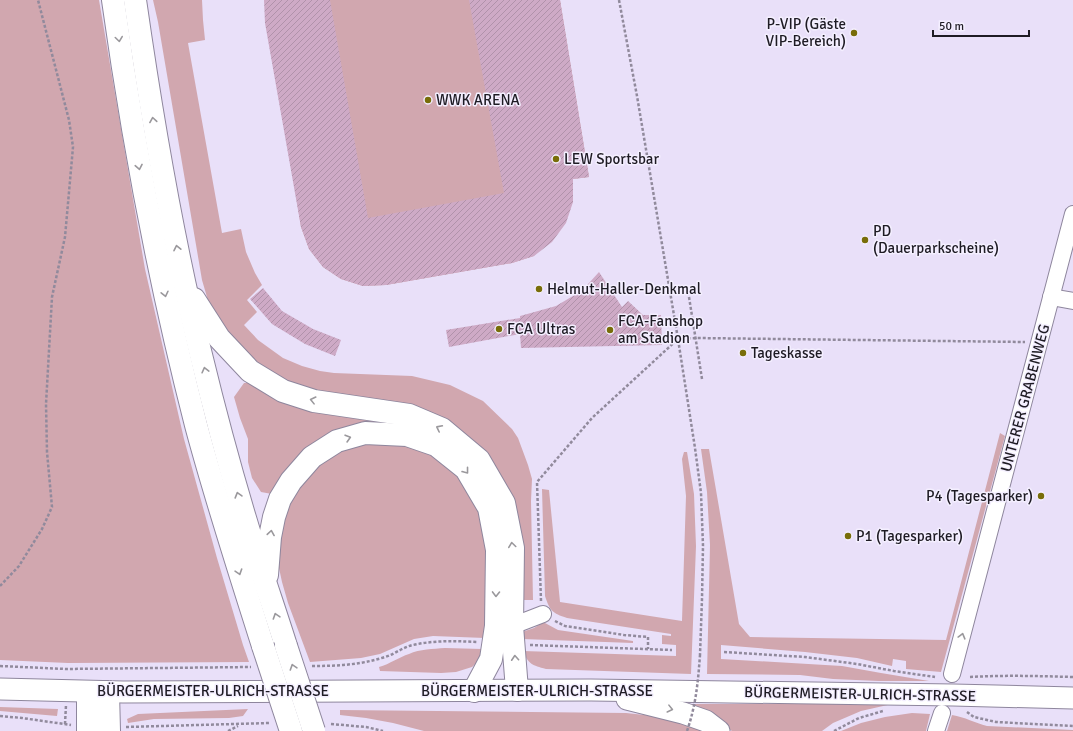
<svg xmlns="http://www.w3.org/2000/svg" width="1073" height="731" viewBox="0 0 1073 731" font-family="Signika,sans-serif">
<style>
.green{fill:#d1a7af}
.building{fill:url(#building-hatch)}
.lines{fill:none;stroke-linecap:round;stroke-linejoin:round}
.minor-casing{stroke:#8e869d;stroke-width:18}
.major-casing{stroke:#8e869d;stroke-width:23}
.highway-casing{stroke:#8e869d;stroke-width:24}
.path{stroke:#918a9c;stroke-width:2.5;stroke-dasharray:3 2;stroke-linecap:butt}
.minor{stroke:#fff;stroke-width:16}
.major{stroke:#fff;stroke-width:21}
.highway{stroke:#fff;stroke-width:22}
.highway-bridge-casing{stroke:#8e869d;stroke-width:24;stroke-linecap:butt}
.path-bridge{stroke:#918a9c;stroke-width:2.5;stroke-dasharray:3 2;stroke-linecap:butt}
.highway-bridge{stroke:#fff;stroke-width:22}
.oneway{stroke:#9a989c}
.poi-dot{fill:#786d09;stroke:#f4efff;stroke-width:1.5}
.labels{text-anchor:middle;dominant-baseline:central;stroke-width:3;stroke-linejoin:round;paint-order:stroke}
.poi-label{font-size:15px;fill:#1e1b24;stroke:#f4efff;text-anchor:start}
.street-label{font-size:15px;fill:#1e1b24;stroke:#f4efff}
</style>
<defs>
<pattern id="building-hatch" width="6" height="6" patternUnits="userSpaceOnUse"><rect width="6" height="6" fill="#ceaac6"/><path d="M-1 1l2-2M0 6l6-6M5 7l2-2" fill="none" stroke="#b092aa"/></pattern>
</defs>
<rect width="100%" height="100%" fill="#e9e0f9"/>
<!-- green -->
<g class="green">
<path d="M0,0H99L145,269L184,439L217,558L243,645L249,662L68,663L0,660Z"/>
<path d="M153,0H202L203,20L205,40L188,43L222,233L241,229L246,252L255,273L262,285L247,300L257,312L244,325L258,340L283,358L302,366L320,371L334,373L412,376L450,385L483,401L512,429L518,438L528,465L532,479L531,501L533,600H512L513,548L442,429L314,401L219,338L202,280L158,22Z"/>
<path d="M265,0H560L589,177L573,179V202L534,256L512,263L386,285L363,286L341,279L323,267L309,249L301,227Z"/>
<path d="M244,383H253L413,425L374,427L272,494L261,492L252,478L248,462V439L240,418L234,397Z"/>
<path d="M1000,433L1005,436L941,672L906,669V661L893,659L892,666L857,658L805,652L721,645V659L842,666L881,673L929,681H879L833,679L800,675L707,674L710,545L707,492L701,449H709L739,624L750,637L946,640Z"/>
<path d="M367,439L406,441L432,451L460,473L482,510L489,551L485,638L433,636L414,639L380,654L361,658L310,662L288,603L282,582L276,554L279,518L314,461Z"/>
<path d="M684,452H687L694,494L696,546L691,674L546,669C532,665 529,665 523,651L676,656V645L662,644V635L671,636V634L567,618C552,613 550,611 545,596L542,489L549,490L560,602L682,621L686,496L682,459Z"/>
<path d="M542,623H545L558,630L633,641V643L522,639V632L534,628Z"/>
<path d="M445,648L482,649L480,660L472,667L456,672L441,673L380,671L379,667C390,664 399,657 409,654C420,649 433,649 445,648Z"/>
<path d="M681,704H892L861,711L833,723L822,731H732L707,715Z"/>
<path d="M0,707L58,709L57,716L0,711Z"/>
<path d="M248,709L243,716L229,718L154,719L128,723L127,719L138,714Z"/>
<path d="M340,710L626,713L663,717L703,731H424L393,723L366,718L340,715Z"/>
<path d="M912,713L930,714L926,731H841L861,723L885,717Z"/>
<path d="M952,715C965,717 975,723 987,726L1073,730V731H947Z"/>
</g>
<!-- building -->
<g class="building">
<path d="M264,0H330L368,218L504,193L469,0H560L589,177L573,179V202L566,223L552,242L534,256L512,263L386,285L363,286L341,279L323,267L309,249L301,227L265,23Z"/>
<path d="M599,272L622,307L628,301L643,315H661L662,345L521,348L520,334L449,347L446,330L520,318V316L556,306L578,293L589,283Z"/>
<path d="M263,288L282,311L313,329L341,340L335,356L305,344L272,324L250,299Z"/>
</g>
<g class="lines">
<defs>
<g id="minor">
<path d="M1051,297L1073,301"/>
<path d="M512,626L543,614"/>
<path d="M952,674L1073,214"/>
<path d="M936,731L942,713"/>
</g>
<g id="major">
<path d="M0,689L123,692L591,690L953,695L1073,698"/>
<path d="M627,699L683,713L706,721L719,731"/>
</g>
<g id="highway">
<path d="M113,0C133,143 160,285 196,425C216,500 240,573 263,646"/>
<path d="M135,0C152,119 172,238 201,355C216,417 233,480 252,541C263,577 275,611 286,646"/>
<path d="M194,299L219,338L250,371L283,391L314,401L409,415L442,429L479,460L504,503L513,548L512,626L517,690"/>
<path d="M267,575L270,537L274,517L280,499L291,481L312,457L337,441L365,433L407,435L436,445L466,469L489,508L497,550L496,626L491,659L474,691"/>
<path d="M88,692V731"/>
<path d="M108,692L109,731"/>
</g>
</defs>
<!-- minor casing -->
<use href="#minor" class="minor-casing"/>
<!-- major casing -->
<use href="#major" class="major-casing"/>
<!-- highway casing -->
<use href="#highway" class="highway-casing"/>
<!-- path -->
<g class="path">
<path d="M619,0L637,96L678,339L695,448L701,493L703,546L702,599L700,655"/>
<path d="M689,297L702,379"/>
<path d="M0,586L19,566L42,529L52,507L47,452L46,404L52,297L65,237L73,147L69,120L38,0"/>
<path d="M541,601L537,482L592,418L678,339L696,338L1025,342"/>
<path d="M555,621L565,626L624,635L648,637V649"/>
<path d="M530,645L672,650"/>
<path d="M724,652L805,657L857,664L894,671L935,677"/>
<path d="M0,666L66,669L251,667"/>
<path d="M312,666C337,666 360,665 385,657C395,654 403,647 413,645C435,640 456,641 478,642"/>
<path d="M970,677C1004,675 1038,676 1073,677"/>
<path d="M967,712L974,717L996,722L1073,726"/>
<path d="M0,716L22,718L71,725"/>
<path d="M65,724L66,705"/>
<path d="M331,724L366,727L383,731"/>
<path d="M126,727L270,723"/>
<path d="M228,731L238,726"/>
<path d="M834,731L859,718L883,711"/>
</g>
<!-- minor -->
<use href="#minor" class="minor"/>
<!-- major -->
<use href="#major" class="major"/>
<!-- highway -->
<use href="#highway" class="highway"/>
<defs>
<g id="highway-bridge">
<path d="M263,646L291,731"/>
<path d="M286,646L314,731"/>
</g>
</defs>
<!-- highway-bridge casing -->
<use href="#highway-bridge" class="highway-bridge-casing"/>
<!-- path-bridge -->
<path class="path-bridge" d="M687,731C696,705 698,682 700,655"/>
<!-- highway-bridge -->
<use href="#highway-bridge" class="highway-bridge"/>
</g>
<!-- one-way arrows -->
<defs><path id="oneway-chevron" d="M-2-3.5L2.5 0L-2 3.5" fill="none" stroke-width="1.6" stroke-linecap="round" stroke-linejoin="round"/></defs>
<g class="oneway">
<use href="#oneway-chevron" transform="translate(119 39) rotate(82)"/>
<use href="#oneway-chevron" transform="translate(153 120) rotate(-99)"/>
<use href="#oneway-chevron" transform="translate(139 167) rotate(79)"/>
<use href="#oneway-chevron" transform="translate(177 248) rotate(-102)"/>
<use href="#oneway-chevron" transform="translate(165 294) rotate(77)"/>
<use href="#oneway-chevron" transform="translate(205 370) rotate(-104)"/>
<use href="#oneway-chevron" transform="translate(313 400) rotate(-166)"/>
<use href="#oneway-chevron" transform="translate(439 428) rotate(-153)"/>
<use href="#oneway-chevron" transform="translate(348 438) rotate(-16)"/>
<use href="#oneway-chevron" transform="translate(466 471) rotate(52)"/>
<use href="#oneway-chevron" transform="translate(238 495) rotate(-106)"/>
<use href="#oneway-chevron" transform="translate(271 533) rotate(-81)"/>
<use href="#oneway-chevron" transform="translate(512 545) rotate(-98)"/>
<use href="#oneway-chevron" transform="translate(239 572) rotate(72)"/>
<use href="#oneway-chevron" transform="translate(496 594) rotate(91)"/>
<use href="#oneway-chevron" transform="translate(276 616) rotate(-108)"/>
<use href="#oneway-chevron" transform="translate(962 636) rotate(-75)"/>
<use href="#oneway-chevron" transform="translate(515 658) rotate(-94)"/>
<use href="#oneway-chevron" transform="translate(293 667) rotate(-108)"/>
<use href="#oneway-chevron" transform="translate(670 709) rotate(14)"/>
</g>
<!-- markers -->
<g class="poi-dot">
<circle cx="854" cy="33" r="4"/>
<circle cx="428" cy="100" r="4"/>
<circle cx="556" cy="159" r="4"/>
<circle cx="865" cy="240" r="4"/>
<circle cx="539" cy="289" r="4"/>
<circle cx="499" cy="329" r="4"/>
<circle cx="610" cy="330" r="4"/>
<circle cx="743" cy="353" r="4"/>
<circle cx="1041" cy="496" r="4"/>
<circle cx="848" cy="536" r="4"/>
</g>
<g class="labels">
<!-- poi labels -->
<g class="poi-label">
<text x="846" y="24" text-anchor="end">P-VIP (Gäste<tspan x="846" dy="17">VIP-Bereich)</tspan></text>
<text x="436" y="100">WWK ARENA</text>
<text x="564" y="159">LEW Sportsbar</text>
<text x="873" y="231">PD<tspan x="873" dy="17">(Dauerparkscheine)</tspan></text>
<text x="547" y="289">Helmut-Haller-Denkmal</text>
<text x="618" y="321">FCA-Fanshop<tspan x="618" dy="17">am Stadion</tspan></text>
<text x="507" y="329">FCA Ultras</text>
<text x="751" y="353">Tageskasse</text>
<text x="1033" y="496" text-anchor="end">P4 (Tagesparker)</text>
<text x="856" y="536">P1 (Tagesparker)</text>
</g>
<!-- street labels -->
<g class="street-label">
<text transform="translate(1025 398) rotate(-75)">UNTERER GRABENWEG</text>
<text x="213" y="691">BÜRGERMEISTER-ULRICH-STRASSE</text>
<text x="537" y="691">BÜRGERMEISTER-ULRICH-STRASSE</text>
<text transform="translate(860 694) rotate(1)">BÜRGERMEISTER-ULRICH-STRASSE</text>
</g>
</g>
<!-- scale -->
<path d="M933 30v6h96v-6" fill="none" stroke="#1e1b24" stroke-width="2"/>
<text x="939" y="30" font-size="12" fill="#1e1b24" stroke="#f4efff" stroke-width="3" paint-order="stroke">50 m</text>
</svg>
